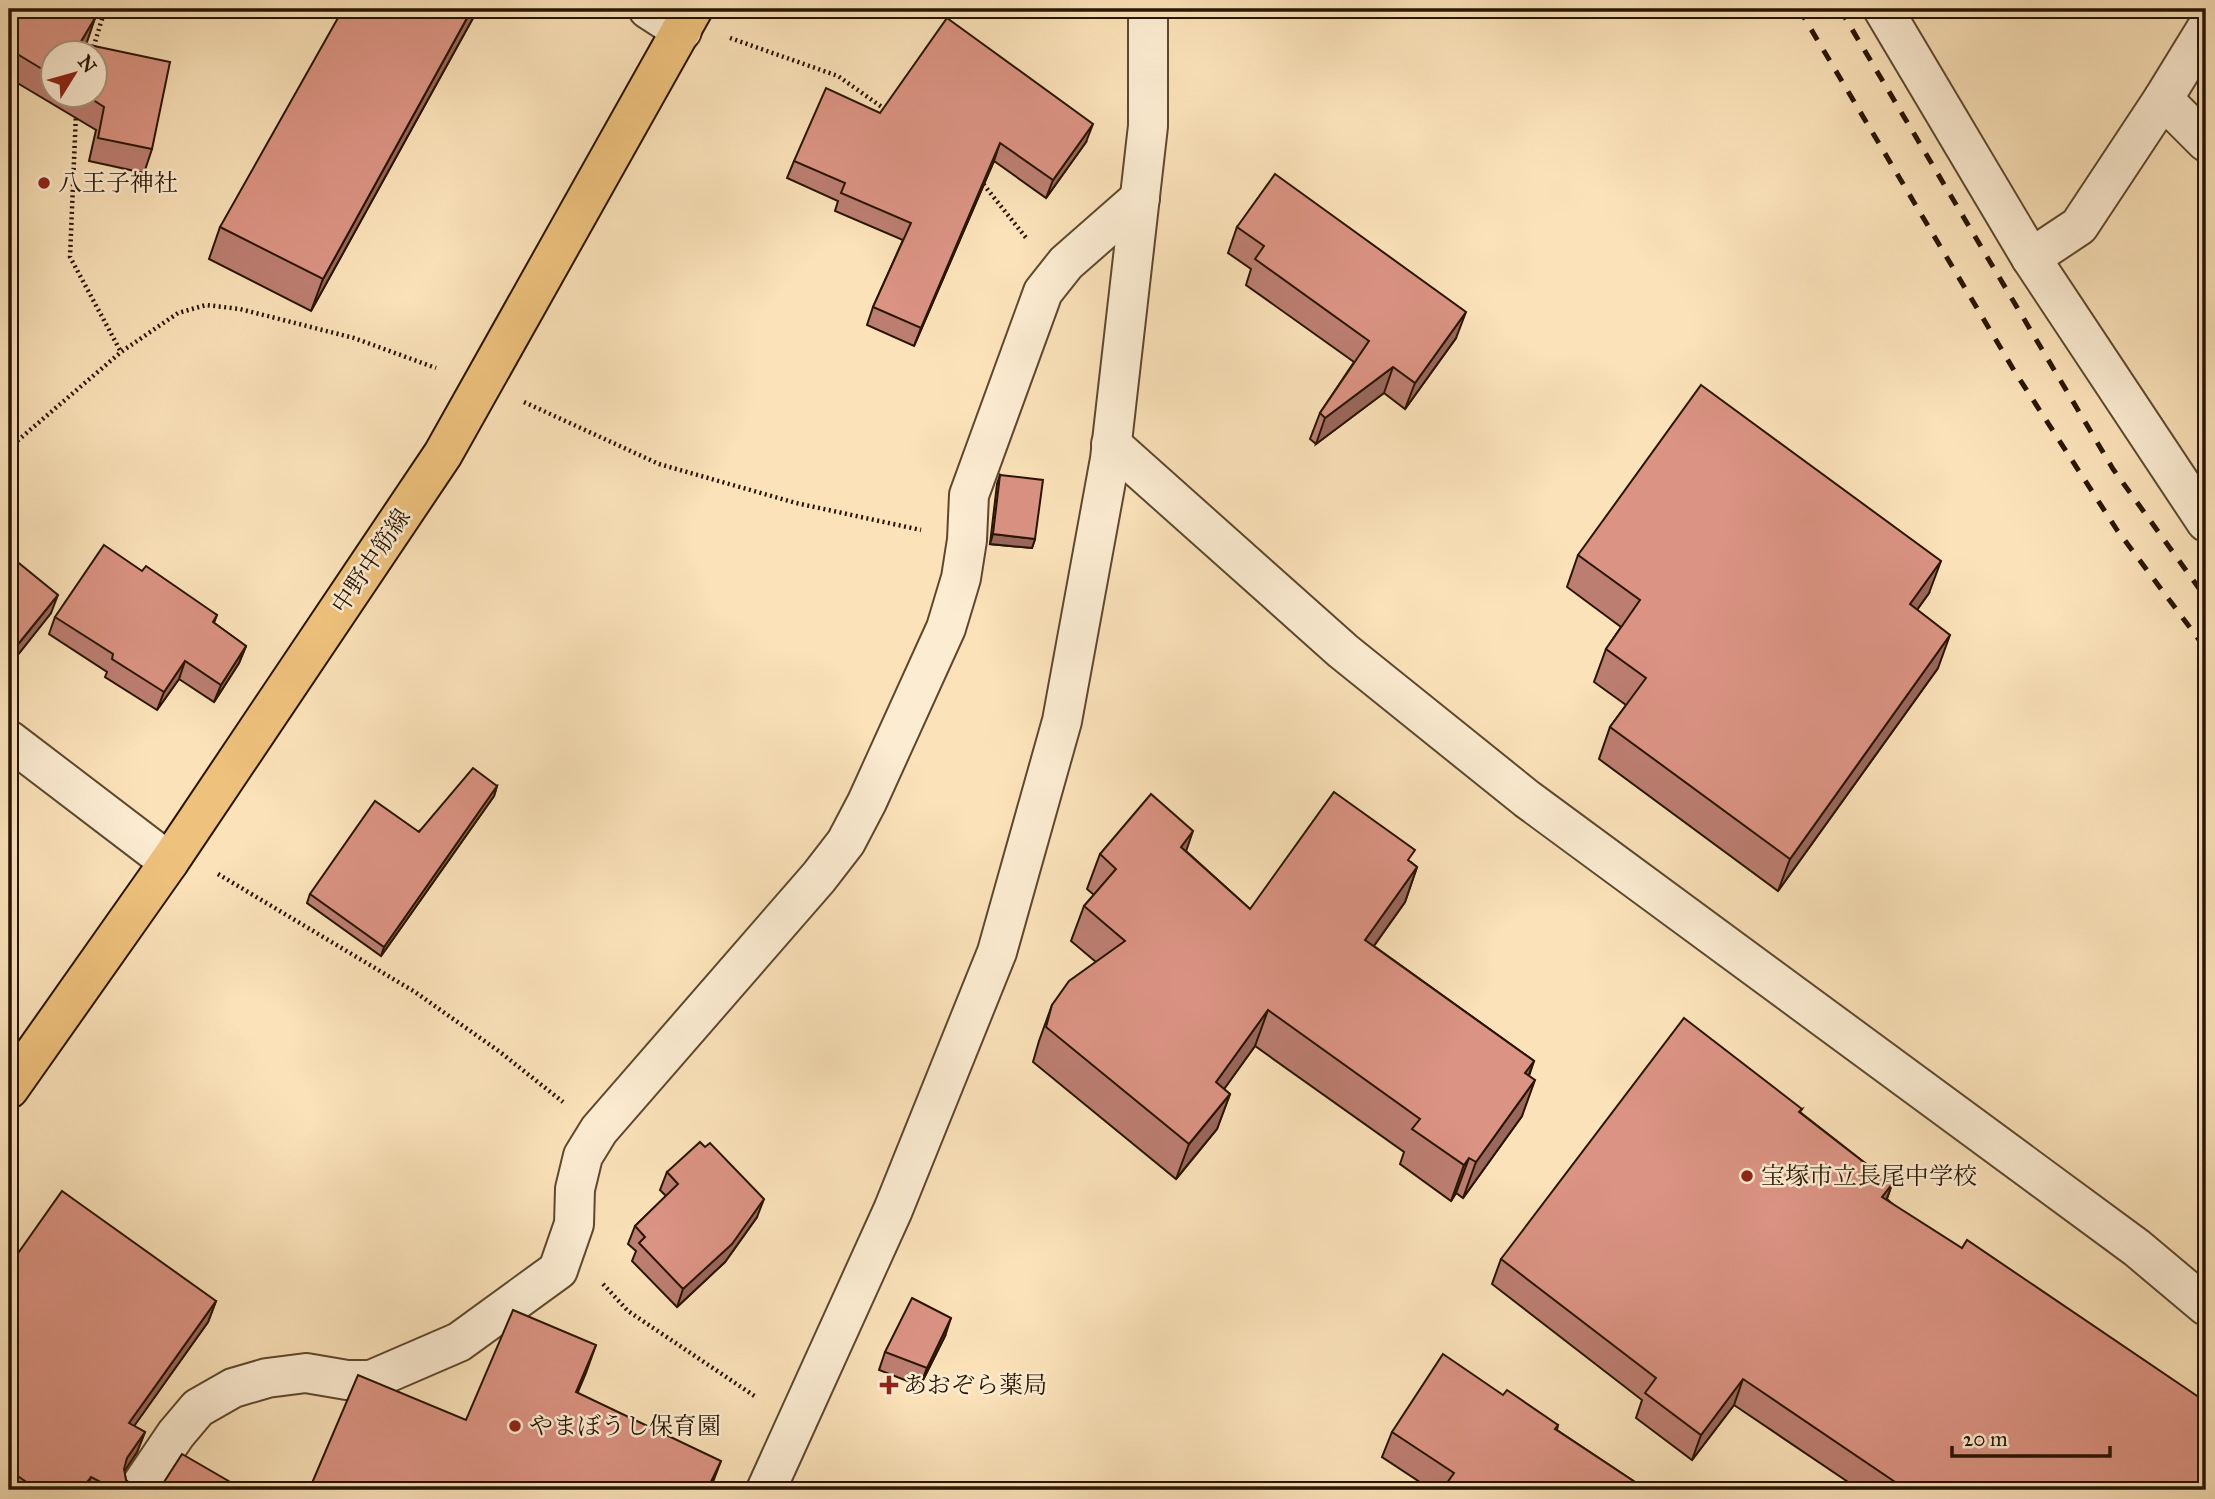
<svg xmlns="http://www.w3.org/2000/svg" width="2215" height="1499" viewBox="0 0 2215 1499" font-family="'IM FELL Great Primer','Noto Serif JP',serif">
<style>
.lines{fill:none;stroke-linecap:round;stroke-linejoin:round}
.minor-casing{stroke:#5d482e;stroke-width:42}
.major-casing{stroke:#281500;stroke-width:42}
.path{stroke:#281500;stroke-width:4.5;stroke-dasharray:2 3.5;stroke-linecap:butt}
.minor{stroke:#fcecd2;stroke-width:38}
.major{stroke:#eec17c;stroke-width:38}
.rail{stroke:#281500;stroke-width:5;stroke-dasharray:12 12;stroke-linecap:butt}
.wall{fill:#bc7e71;stroke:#281500;stroke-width:2;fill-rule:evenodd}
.shaded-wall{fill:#99675c;stroke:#281500;stroke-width:2}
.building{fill:#db9383;stroke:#281500;stroke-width:2}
.poi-dot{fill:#8f2418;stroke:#fcecd2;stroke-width:2.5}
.labels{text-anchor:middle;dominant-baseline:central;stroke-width:5;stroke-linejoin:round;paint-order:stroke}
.poi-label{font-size:24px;fill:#281500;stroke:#fcecd2;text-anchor:start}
.street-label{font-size:24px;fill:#281500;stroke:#fcecd2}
</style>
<rect width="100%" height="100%" fill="#fbe2b9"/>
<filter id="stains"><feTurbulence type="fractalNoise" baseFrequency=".00286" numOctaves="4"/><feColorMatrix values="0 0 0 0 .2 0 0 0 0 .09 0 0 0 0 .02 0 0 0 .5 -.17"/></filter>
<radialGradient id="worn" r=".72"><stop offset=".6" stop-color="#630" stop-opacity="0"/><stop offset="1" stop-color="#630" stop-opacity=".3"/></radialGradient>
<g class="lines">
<defs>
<g id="minor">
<path d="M648,9L682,31"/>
<path d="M1883,9L2031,258L2206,522"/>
<path d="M2163,99L2206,142"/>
<path d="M2031,258L2079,226L2163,99L2206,29"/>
<path d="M1111,444L1343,651L1527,799L2137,1248L2206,1306"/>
<path d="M9,740L169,862"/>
<path d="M138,1490L176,1434L198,1408L233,1388L267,1378L306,1373L347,1380H371L459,1342L558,1270L574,1224L575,1189L583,1156L599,1130L819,877L846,842L867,802L946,628L961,578L967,540L969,495L1043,292L1066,263L1140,198"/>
<path d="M766,1490L893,1210L997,952L1062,721L1110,459L1148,126V9"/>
</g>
<path id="major" d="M9,1089L169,862L443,454L693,9"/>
</defs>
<!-- minor casing -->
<use href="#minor" class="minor-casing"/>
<!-- major casing -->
<use href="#major" class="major-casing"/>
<!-- path -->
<g class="path">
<path d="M730,38L838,76L886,110"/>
<path d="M92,52L105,9"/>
<path d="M76,113L70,257L121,352"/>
<path d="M980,180L1027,239"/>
<path d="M524,402L659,464L796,503L921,530"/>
<path d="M9,448L121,352L178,313L206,305L240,309L354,338L436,368"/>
<path d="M218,874L415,992L500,1052L563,1102"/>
<path d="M603,1284L628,1311L756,1397"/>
</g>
<!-- minor -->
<use href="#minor" class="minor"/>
<!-- major -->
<use href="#major" class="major"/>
<!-- rail -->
<g class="rail">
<path d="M1799,9L2015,372L2117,530L2206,649"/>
<path d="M1840,9L2113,469L2206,598"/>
</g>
</g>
<!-- wall -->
<g class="wall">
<path d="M9,9L95,18L85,44L152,149L144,173L89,161L96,130L9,78ZM52,52L94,94H52Z"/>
<path d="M478,9L311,311L209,259L220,227Z"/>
<path d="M880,113L1086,142L1046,198L994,161L914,346L867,325L873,307L903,240L835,211L838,201L787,178L794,161Z"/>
<path d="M1237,227L1456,338L1405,409L1384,393L1316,444L1310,439L1320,413L1354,362L1246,285L1251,269L1228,253Z"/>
<path d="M1000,475L1035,539L1032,548L990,544L997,484Z"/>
<path d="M9,555L51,613L9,666Z"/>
<path d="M1578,555L1929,593L1917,610L1938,668L1778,891L1599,759L1610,727L1626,705L1594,682L1606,649L1621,627L1567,587Z"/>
<path d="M142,571L217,615L214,623L246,646L239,663L214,702L179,679L157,710L105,677L107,672L49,634L55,617Z"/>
<path d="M497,786L494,796L381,956L307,903L310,894Z"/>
<path d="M1186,851L1250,909L1411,862L1417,867L1405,902L1374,946L1534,1061L1529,1076L1522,1116L1463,1198L1456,1193L1451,1201L1400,1164L1404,1152L1255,1046L1224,1089L1230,1094L1217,1129L1176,1179L1033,1062L1039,1041L1052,1005L1096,962L1071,941L1084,906L1094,895L1087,889L1100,854Z"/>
<path d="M1802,1109L1800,1112L1892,1184L1887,1199L2206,1490H1860L1734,1405L1692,1460L1636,1418L1642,1400L1492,1284L1501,1259Z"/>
<path d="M667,1172L757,1217L725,1262L677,1307L632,1261L636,1251L628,1244L635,1226L666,1196L660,1190Z"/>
<path d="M9,1266L216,1301L208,1322L134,1426L145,1432L137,1452L124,1471L126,1480L134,1488L141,1490H9Z"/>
<path d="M945,1336L920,1386L879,1370L885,1352Z"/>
<path d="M1503,1395L1558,1425L1557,1430L1647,1490H1432L1382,1457L1392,1432Z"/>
</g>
<!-- shaded-wall -->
<g class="shaded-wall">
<path d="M472,9H478L311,311L323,279Z"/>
<path d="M95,18L87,42L80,52V43Z"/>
<path d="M1093,124L1086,142L1046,198L1053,180Z"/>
<path d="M1000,143L994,161L914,346L921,328Z"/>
<path d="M1466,312L1456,338L1405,409L1415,383Z"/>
<path d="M1393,367L1384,393L1316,444L1325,418Z"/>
<path d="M993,534L1035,539L1032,548L990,544Z"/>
<path d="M1941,561L1929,593L1898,636L1910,604Z"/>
<path d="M58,595L51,613L9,666L15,648Z"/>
<path d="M1950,635L1938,668L1778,891L1790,859Z"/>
<path d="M246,646L239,663L214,702L221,685Z"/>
<path d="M185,661L179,679L157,710L164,692Z"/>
<path d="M497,786L494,796L381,956L384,947Z"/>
<path d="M1193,831L1181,866V847Z"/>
<path d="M1417,867L1405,902L1353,975L1365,940Z"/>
<path d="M1268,1010L1255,1046L1204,1117L1216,1082Z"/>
<path d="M1534,1061L1521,1096L1525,1073Z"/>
<path d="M1535,1080L1522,1116L1463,1198L1476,1162Z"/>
<path d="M1230,1094L1217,1129L1176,1179L1189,1144Z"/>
<path d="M1469,1158L1456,1193L1451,1201L1464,1165Z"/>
<path d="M1892,1184L1883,1209L1882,1197Z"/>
<path d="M764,1199L757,1217L725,1262L677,1307L683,1289Z"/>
<path d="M216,1301L208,1322L122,1443L129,1423Z"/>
<path d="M951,1318L945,1336L920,1386L927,1368Z"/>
<path d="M596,1345L586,1373L566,1420L576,1392Z"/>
<path d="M1743,1379L1734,1405L1692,1460L1701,1435Z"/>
<path d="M145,1432L137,1452L120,1478L127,1458Z"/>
<path d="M721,1461L710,1490H707Z"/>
<path d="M91,1477L86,1490H81Z"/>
</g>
<!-- building -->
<g class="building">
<path d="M9,9H80L95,18L80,43L170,62L152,149L98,138L104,107L84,94H94V52H52V75L9,49Z"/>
<path d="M343,9H472L323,279L220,227Z"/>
<path d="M947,18L1093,124L1053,180L1000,143L921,328L873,307L911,223L841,193L845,183L794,161L826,88L880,113Z"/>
<path d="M1275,174L1466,312L1415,383L1393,367L1325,418L1320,413L1369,341L1255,259L1264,246L1237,227Z"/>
<path d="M1701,385L1941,561L1910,604L1950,635L1790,859L1610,727L1646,678L1606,649L1640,600L1578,555Z"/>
<path d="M1000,475L1043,480L1035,539L993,534Z"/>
<path d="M104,545L142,571L146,566L217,615L213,622L246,646L221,685L185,661L164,692L112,659L113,654L55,617Z"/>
<path d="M9,555L58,595L15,648L9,643Z"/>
<path d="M473,768L497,786L384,947L310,894L375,801L419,832Z"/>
<path d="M1334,792L1415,850L1408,860L1417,867L1365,940L1534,1061L1525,1073L1535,1080L1476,1162L1469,1158L1464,1165L1412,1129L1420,1119L1268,1010L1216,1082L1230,1094L1189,1144L1046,1027L1052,1005L1069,981L1125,941L1084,906L1116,869L1100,854L1151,794L1193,831L1181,847L1250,909Z"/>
<path d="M1684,1018L1802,1109L1799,1112L1892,1184L1882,1197L1962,1248L1967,1240L2206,1402V1490H1907L1743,1379L1701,1435L1645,1393L1656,1378L1501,1259Z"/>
<path d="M700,1142L705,1147L710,1143L764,1199L732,1244L683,1289L639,1243L645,1237L635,1226L678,1184L667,1172Z"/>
<path d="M62,1191L216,1301L129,1423L145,1432L127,1458L124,1469L126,1480L134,1488L141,1490H116L91,1477L81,1490H38L9,1470V1266Z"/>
<path d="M912,1298L951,1318L927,1368L885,1352Z"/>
<path d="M513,1310L596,1345L576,1392L721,1461L707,1490H309L358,1375L466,1420Z"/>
<path d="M1443,1354L1503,1395L1507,1390L1558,1425L1555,1429L1647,1490H1442L1454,1473L1392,1432Z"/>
<path d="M182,1454L244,1490H149L154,1489L164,1482Z"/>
</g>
<!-- markers -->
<g class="poi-dot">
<circle cx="44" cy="183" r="7"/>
<circle cx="1747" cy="1176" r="7"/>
<path d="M885.5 1374.5h7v7h7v7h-7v7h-7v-7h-7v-7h7z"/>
<circle cx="515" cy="1426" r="7"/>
</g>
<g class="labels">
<!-- poi labels -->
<g class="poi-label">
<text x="58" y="183">八王子神社</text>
<text x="1761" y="1176">宝塚市立長尾中学校</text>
<text x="903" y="1385">あおぞら薬局</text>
<text x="529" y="1426">やまぼうし保育園</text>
</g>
<!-- street labels -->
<g class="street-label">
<text transform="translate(371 561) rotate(-56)">中野中筋線</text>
</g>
</g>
<!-- margin -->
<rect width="2215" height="1499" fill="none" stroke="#fbe2b9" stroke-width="35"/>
<rect x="10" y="10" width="2194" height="1478" fill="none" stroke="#281500" stroke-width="3.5"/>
<rect x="18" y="18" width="2180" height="1464" fill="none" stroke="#281500" stroke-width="2"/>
<!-- north arrow -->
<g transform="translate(74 74) rotate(53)"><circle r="33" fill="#fcecd2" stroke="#a7967e" stroke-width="2"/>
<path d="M0-5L12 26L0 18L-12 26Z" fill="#8f2418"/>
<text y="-10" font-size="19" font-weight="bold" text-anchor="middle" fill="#281500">N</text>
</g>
<!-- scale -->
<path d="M1952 1446v10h158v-10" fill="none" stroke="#281500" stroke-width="3.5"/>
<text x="1963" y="1446" font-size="21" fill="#281500" stroke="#fcecd2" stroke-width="5" paint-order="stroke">20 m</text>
<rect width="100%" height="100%" filter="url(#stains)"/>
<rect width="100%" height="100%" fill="url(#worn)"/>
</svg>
